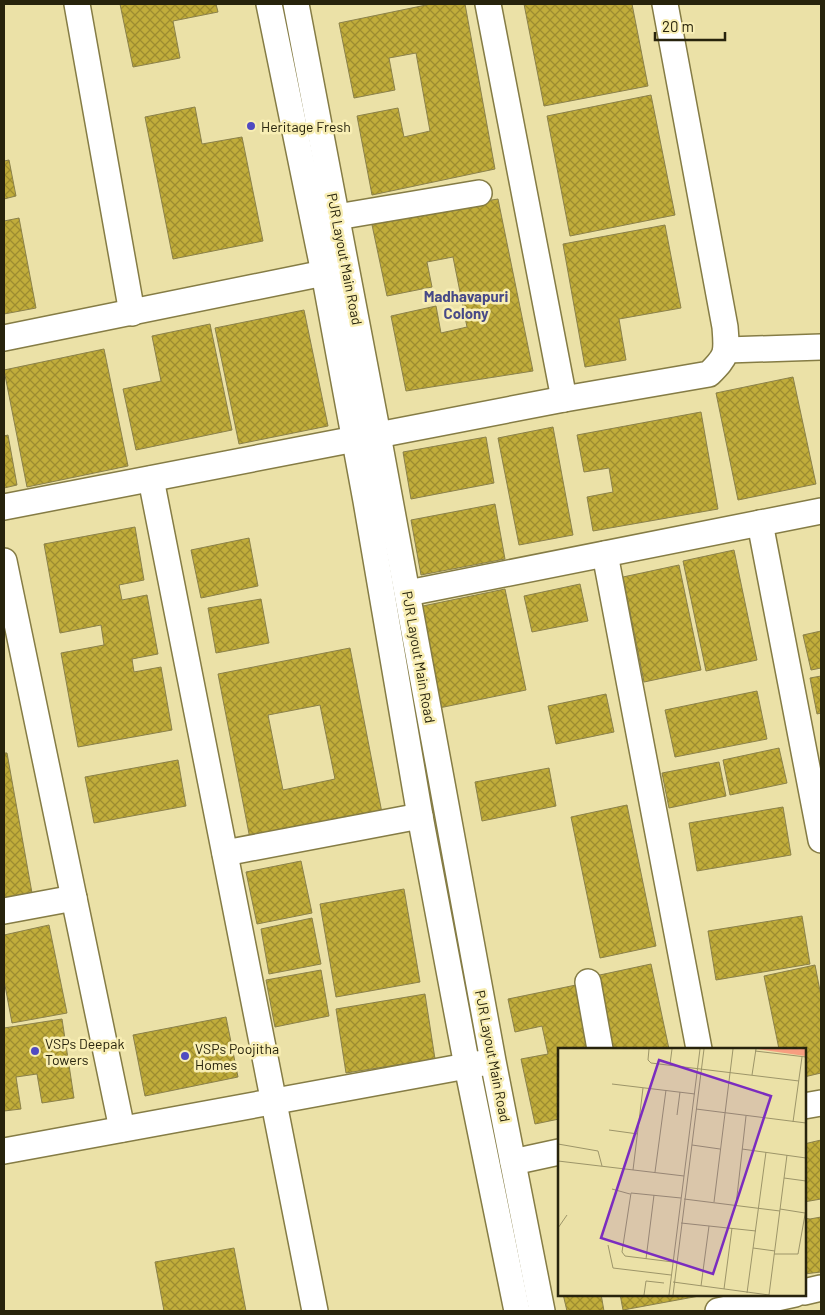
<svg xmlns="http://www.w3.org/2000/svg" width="825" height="1315" viewBox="0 0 825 1315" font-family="Barlow,sans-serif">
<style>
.building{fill:url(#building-cross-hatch);stroke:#8b814a;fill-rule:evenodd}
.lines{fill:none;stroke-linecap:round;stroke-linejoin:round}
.minor-casing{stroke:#857c45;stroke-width:28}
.minor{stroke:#fff;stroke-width:25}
.poi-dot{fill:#504ac1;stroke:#f8eeb4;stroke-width:2}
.labels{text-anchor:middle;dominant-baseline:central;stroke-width:5;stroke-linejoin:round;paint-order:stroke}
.poi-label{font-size:14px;fill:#27230c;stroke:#f8eeb4;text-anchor:start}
.street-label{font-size:14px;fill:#27230c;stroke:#f8eeb4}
.neighbourhood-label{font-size:15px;font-weight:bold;fill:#474987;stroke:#f8eeb4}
.inset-road{fill:none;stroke:#9d9569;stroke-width:1}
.view{fill:#7b2cbf;fill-opacity:0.15;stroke:#7b2cbf;stroke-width:2.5}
.inset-edge{fill:none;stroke:#27230c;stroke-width:2.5}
</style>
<defs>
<pattern id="building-cross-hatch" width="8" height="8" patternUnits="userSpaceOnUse" patternTransform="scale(1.25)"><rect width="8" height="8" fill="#c1ad3b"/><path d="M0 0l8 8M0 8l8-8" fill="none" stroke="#9d8c30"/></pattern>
</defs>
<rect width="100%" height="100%" fill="#ebe1a7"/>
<!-- building -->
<g class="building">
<path d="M120,4H216L218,12L173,21L180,58L133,67Z"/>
<path d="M431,4H465L495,169L372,195L357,116L398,108L404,137L430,131L416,53L389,58L395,90L354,98L339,23Z"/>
<path d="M524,4H632L648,86L544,106Z"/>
<path d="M651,95L675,215L570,236L547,116Z"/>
<path d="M195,107L202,144L242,137L263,241L173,259L145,117Z"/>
<path d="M9,160L16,196L4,199V161Z"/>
<path d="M498,199L533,371L406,391L391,316L436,306L441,333L467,327L453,257L427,262L432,287L387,296L371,220Z"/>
<path d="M19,218L36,308L4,314V221Z"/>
<path d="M665,225L681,308L619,319L626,360L585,367L563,244Z"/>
<path d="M304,310L328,426L239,444L215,328Z"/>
<path d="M210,324L232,430L136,450L123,389L161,381L152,336Z"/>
<path d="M104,349L128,466L27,487L4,370Z"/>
<path d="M793,377L816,484L738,500L716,393Z"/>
<path d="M701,412L718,509L593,531L587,497L613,492L609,468L584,472L577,435Z"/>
<path d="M553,427L573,535L519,545L498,438Z"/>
<path d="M8,435L17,485L4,488V436Z"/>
<path d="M486,437L494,483L411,499L403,452Z"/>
<path d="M495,504L505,559L421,575L411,520Z"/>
<path d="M135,527L144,580L119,585L122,600L147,595L158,654L132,659L134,672L161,667L172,730L78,747L61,653L104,645L101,625L60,633L44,544Z"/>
<path d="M249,538L258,586L201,598L191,550Z"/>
<path d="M734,550L757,660L706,671L683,561Z"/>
<path d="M679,565L701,670L644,682L623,577Z"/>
<path d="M580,584L588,621L532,632L524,596Z"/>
<path d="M505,589L526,690L439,708L418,607Z"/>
<path d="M261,599L269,643L216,653L208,608Z"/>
<path d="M821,631V668L811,670L803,635Z"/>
<path d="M350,648L383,818L251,844L218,674ZM320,705L335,779L283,790L268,715Z"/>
<path d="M821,676V713L817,714L810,678Z"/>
<path d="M757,691L767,739L675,757L665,710Z"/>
<path d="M606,694L614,732L556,744L548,706Z"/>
<path d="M779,748L787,783L730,795L723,760Z"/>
<path d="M4,753H7L32,893L4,898Z"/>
<path d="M178,760L186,806L94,823L85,777Z"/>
<path d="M719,762L726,796L669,808L662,773Z"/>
<path d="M549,768L556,806L482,821L475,782Z"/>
<path d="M627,805L656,946L600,958L571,817Z"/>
<path d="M783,807L791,855L697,871L689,823Z"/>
<path d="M301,861L312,913L257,924L246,872Z"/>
<path d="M404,889L420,982L336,997L320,904Z"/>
<path d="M802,916L810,964L716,980L708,931Z"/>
<path d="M312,918L321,964L269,974L261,929Z"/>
<path d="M49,925L67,1013L12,1023L4,980V935Z"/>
<path d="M651,964L669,1049H610L595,976Z"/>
<path d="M815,965L821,996V1073L804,1077V1049H779L764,976Z"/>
<path d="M321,970L329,1016L275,1027L266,980Z"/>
<path d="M576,985L589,1049H559V1119L535,1124L521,1059L548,1054L542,1026L515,1032L508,999Z"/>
<path d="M425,994L435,1059L346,1073L336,1009Z"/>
<path d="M226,1017L238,1077L145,1096L133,1035Z"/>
<path d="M62,1019L74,1098L42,1103L37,1074L16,1077L21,1109L4,1111V1028Z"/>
<path d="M821,1140V1199L804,1202V1144Z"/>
<path d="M821,1217V1272L804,1274V1218L810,1219Z"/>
<path d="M234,1248L246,1311H164L155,1262Z"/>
<path d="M563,1294H601L604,1311H567Z"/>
<path d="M620,1294H710L623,1310Z"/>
</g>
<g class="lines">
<defs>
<g id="minor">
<path d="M77,4L132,313"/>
<path d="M269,4L324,273L366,501L420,816L467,1066L517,1311"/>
<path d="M296,4L378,435L493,1061L542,1311"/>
<path d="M488,4L564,399"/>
<path d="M337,217L479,193"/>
<path d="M4,338L324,273"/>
<path d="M727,350L821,347"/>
<path d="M378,435L564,399L709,374C728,355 727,353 725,327L665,4"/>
<path d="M151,479L315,1311"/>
<path d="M4,507L355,439"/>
<path d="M760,523L821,840"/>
<path d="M605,554L699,1049"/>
<path d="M4,561L122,1129"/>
<path d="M408,593L821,511"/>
<path d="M225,853L420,816"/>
<path d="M4,911L74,898"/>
<path d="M588,982L600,1049"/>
<path d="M804,1106L821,1103"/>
<path d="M4,1151L483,1063"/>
<path d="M513,1162L559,1152"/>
<path d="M804,1292L821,1288"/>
<path d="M718,1311L795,1294"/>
</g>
</defs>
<!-- minor casing -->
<use href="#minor" class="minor-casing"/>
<!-- minor -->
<use href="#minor" class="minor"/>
</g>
<!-- markers -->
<g class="poi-dot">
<circle cx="251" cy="126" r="5"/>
<circle cx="35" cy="1051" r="5"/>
<circle cx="185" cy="1056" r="5"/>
</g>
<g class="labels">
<!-- poi labels -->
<g class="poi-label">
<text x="261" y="126">Heritage Fresh</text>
<text x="45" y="1043">VSPs Deepak<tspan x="45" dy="16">Towers</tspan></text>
<text x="195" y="1048">VSPs Poojitha<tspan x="195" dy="16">Homes</tspan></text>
</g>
<!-- street labels -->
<g class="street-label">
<text transform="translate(345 259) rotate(79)">PJR Layout Main Road</text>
<text transform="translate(419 657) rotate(80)">PJR Layout Main Road</text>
<text transform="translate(493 1056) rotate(79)">PJR Layout Main Road</text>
</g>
<!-- neighbourhood labels -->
<g class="neighbourhood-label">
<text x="466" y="296">Madhavapuri<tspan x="466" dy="17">Colony</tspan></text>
</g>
</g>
<!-- overview -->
<g transform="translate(558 1048)">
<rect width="248" height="248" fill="#ebe1a7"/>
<path d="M199,1H247V8Z" fill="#f79e80"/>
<path class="inset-road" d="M91,1L90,12L93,15L241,33M197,3L248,9M112,16L114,1M194,27L198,1M54,36L137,46M138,61L248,75M119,67L122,44M235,74L244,9M51,82L80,86M0,96L40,103L44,118M134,97L162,101M184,101L248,110M0,113L126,128M75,122L85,40M97,124L108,42M226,130L248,133M54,141L72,146M126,151L222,163M156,154L175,1M178,157L188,68M222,161L247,165M123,175L198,183M0,180L9,167M50,197L55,220L113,227M195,200L217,203M216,206H240L248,161M88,211L96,147M115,214L67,208L64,204L73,145L123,150M115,234L211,247M143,238L151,178M166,241L174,180M189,245L208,104M86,247L88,233L106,235M111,247L142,1M115,247L146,1M211,247L229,107"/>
<path class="view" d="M101,12L213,48L155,226L43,190Z"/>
<rect width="248" height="248" class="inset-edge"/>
</g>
<!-- border -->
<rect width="825" height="1315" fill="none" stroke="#27230c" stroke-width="10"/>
<!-- scale -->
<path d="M655 32v8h70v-8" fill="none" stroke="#27230c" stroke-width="2.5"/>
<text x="662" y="32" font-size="15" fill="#27230c" stroke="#f8eeb4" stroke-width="4" paint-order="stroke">20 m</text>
</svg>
